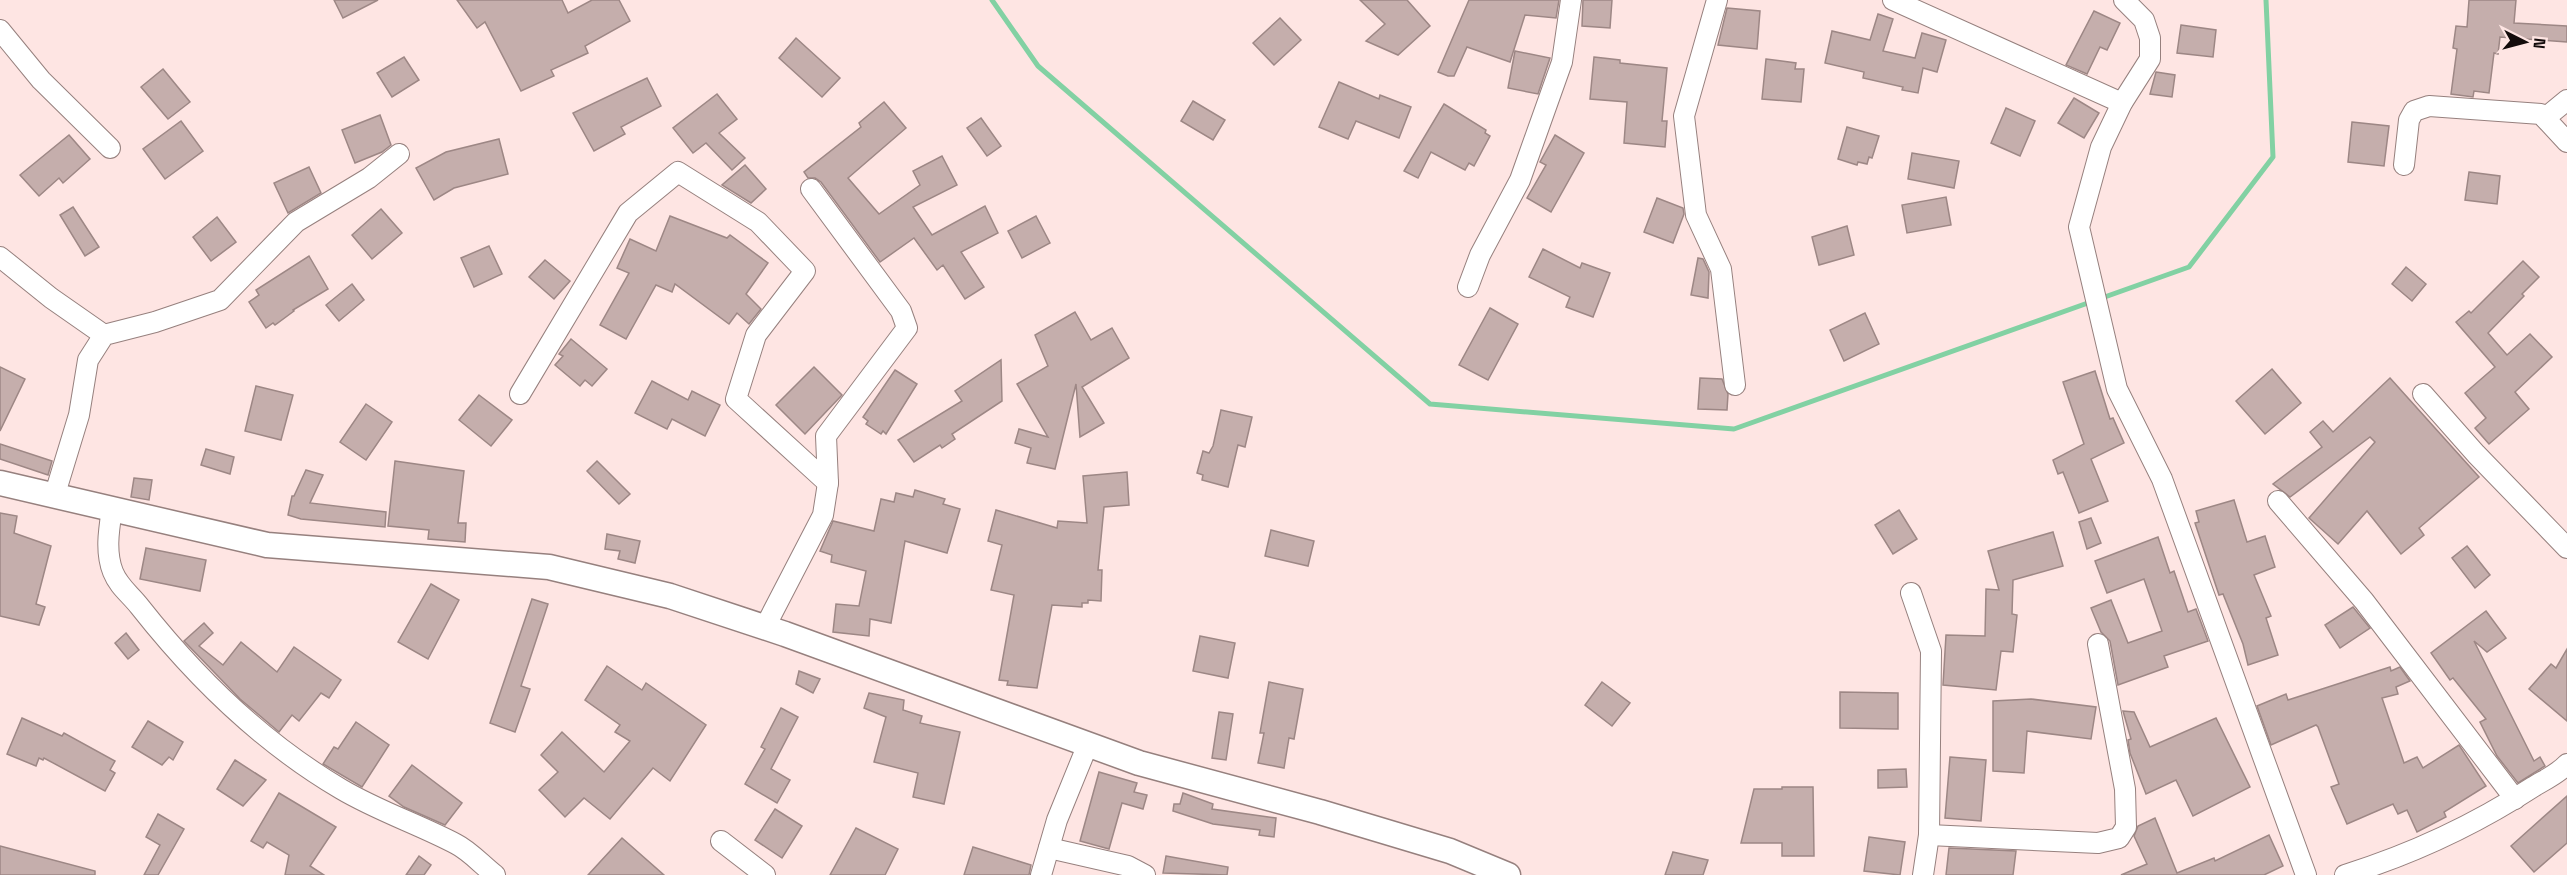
<svg xmlns="http://www.w3.org/2000/svg" width="2567" height="875" viewBox="0 0 2567 875" font-family="'Space Grotesk',sans-serif">
<style>
.lines{fill:none;stroke-linecap:round;stroke-linejoin:round}
.stream{stroke:#82d1a3;stroke-width:5}
.building{fill:#c5aeac;stroke:#9d8785;stroke-width:1.5}
.minor-casing{stroke:#96807e;stroke-width:22}
.tertiary-casing{stroke:#96807e;stroke-width:27}
.minor{stroke:#fff;stroke-width:20}
.tertiary{stroke:#fff;stroke-width:24}
</style>
<rect width="100%" height="100%" fill="#fee5e3"/>
<g class="lines">
<!-- stream -->
<path class="stream" d="M992,0L1038,66L1430,404L1734,429L2189,267L2273,157L2266,0"/>
</g>
<!-- building -->
<g class="building">
<path d="M334,0H378L343,18Z"/>
<path d="M457,0H562L568,13L592,0H619L630,21L585,46L588,53L551,70L554,76L521,91L485,22L477,28Z"/>
<path d="M1360,0H1407L1430,26L1398,55L1366,41L1385,24Z"/>
<path d="M1469,0H1559L1556,18L1525,15L1510,62L1467,47L1454,76H1448L1438,72Z"/>
<path d="M1583,0H1612L1610,28L1582,26Z"/>
<path d="M2469,0H2516L2514,23L2567,26V42L2500,37L2498,54L2494,53L2489,93L2474,91L2473,97L2451,94L2457,49L2453,48L2456,26L2467,27Z"/>
<path d="M1727,8L1760,11L1757,49L1718,45Z"/>
<path d="M2094,11L2120,23L2107,50L2100,47L2087,74L2066,65Z"/>
<path d="M1878,14L1893,19L1883,51L1915,58L1922,33L1946,40L1937,72L1923,68L1918,93L1902,90L1903,87L1863,78L1864,72L1825,63L1832,31L1870,40Z"/>
<path d="M1280,18L1301,40L1274,65L1253,43Z"/>
<path d="M2181,25L2216,30L2213,57L2177,53Z"/>
<path d="M796,38L840,78L822,97L779,58Z"/>
<path d="M1515,51L1550,58L1538,94L1508,88Z"/>
<path d="M404,57L419,80L392,97L377,73Z"/>
<path d="M1594,57L1620,60V63L1667,68L1662,121H1667L1665,147L1624,143L1627,102L1590,99Z"/>
<path d="M1766,59L1796,63L1795,69H1804L1801,102L1762,99Z"/>
<path d="M163,69L190,102L168,119L141,87Z"/>
<path d="M2156,72L2175,75L2172,97L2150,94Z"/>
<path d="M647,78L661,106L621,127L625,134L594,151L573,113Z"/>
<path d="M1339,82L1379,99L1380,95L1411,107L1399,138L1356,121L1348,139L1319,127Z"/>
<path d="M717,94L737,119L719,133L745,158L732,170L706,143L693,153L673,128Z"/>
<path d="M2074,98L2099,113L2084,138L2058,123Z"/>
<path d="M1193,101L1225,120L1213,140L1181,121Z"/>
<path d="M884,102L906,128L848,178L879,214L920,185L913,171L942,156L957,185L913,207L932,235L985,206L998,233L961,252L984,287L965,299L943,265L937,270L914,238L880,262L821,182L815,178H808L804,172L861,127L859,123Z"/>
<path d="M1444,104L1486,130L1485,133L1490,136L1474,166L1469,163L1465,170L1431,152L1418,178L1404,171Z"/>
<path d="M2006,108L2035,121L2020,156L1991,143Z"/>
<path d="M380,115L391,145L382,152L355,163L342,130Z"/>
<path d="M981,118L1001,146L987,156L967,128Z"/>
<path d="M181,121L203,151L165,179L143,149Z"/>
<path d="M2352,122L2389,126L2384,166L2348,162Z"/>
<path d="M1847,127L1879,136L1872,158L1869,157L1867,164L1858,162L1857,165L1838,159Z"/>
<path d="M69,135L90,159L63,183L59,178L39,196L20,175Z"/>
<path d="M1555,135L1584,153L1551,212L1527,198L1546,165L1540,162Z"/>
<path d="M499,139L508,174L454,188L434,200L416,168L446,152Z"/>
<path d="M1912,153L1959,161L1954,188L1908,179Z"/>
<path d="M745,165L766,189L751,203L722,185Z"/>
<path d="M309,167L321,193L288,213L274,183Z"/>
<path d="M2469,172L2500,176L2497,204L2465,200Z"/>
<path d="M1946,197L1951,225L1907,233L1902,205Z"/>
<path d="M1657,198L1683,208L1684,214L1673,243L1644,232Z"/>
<path d="M73,207L99,247L85,256L60,215Z"/>
<path d="M381,209L402,233L372,259L352,235Z"/>
<path d="M670,216L727,238L730,235L768,263L746,294L761,309L749,324L737,313L729,324L675,284L672,292L656,285L626,339L600,325L629,273L617,268L630,239L656,251Z"/>
<path d="M1036,216L1050,243L1022,258L1008,231Z"/>
<path d="M217,217L236,242L211,261L193,237Z"/>
<path d="M1847,226L1854,255L1819,265L1812,237Z"/>
<path d="M489,246L502,274L474,287L461,258Z"/>
<path d="M1543,249L1580,268L1582,263L1610,273L1593,317L1566,307L1570,297L1529,277Z"/>
<path d="M309,256L328,289L293,310L294,311L275,325L273,323L266,328L249,302L259,295L256,290Z"/>
<path d="M1698,258L1703,259L1709,272L1708,298L1691,295Z"/>
<path d="M545,260L570,281L554,299L529,277Z"/>
<path d="M2523,261L2539,277L2522,294L2524,296L2488,333L2507,355L2530,334L2552,357L2515,392L2529,409L2489,444L2475,428L2486,418L2465,393L2495,367L2456,322L2469,311L2471,313Z"/>
<path d="M2406,267L2426,284L2412,301L2392,284Z"/>
<path d="M352,284L364,300L339,321L326,305Z"/>
<path d="M1490,308L1518,324L1488,380L1459,365Z"/>
<path d="M1075,312L1091,340L1112,328L1129,358L1082,387L1104,423L1080,437L1076,384L1055,469L1027,463L1031,448L1015,443L1019,429L1048,437L1017,384L1048,366L1035,335Z"/>
<path d="M1865,313L1879,344L1844,361L1830,330Z"/>
<path d="M571,339L607,369L592,386L585,380L580,386L555,365L563,356L559,354Z"/>
<path d="M1001,360L1002,401L952,434L955,439L942,448L940,445L914,462L898,440L962,401L955,391Z"/>
<path d="M0,367L25,379L0,431Z"/>
<path d="M814,367L842,395L805,434L776,405Z"/>
<path d="M2272,369L2301,403L2265,434L2236,401Z"/>
<path d="M895,370L917,384L886,434L883,431L881,434L866,424L868,421L863,417Z"/>
<path d="M2095,371L2110,419L2113,418L2124,443L2091,459L2108,501L2079,513L2063,472L2058,474L2053,460L2084,444L2063,382Z"/>
<path d="M1700,378L1722,379L1728,394L1727,410L1698,409Z"/>
<path d="M2390,378L2479,477L2419,528L2424,535L2401,554L2367,511L2338,544L2309,518L2375,442L2370,437L2290,497L2273,484L2322,447L2310,432L2323,421L2333,432Z"/>
<path d="M652,381L688,400L692,391L720,405L705,436L672,419L667,429L635,413Z"/>
<path d="M256,386L293,395L281,440L245,431Z"/>
<path d="M479,395L512,420L491,446L459,420Z"/>
<path d="M366,404L392,422L366,460L340,442Z"/>
<path d="M1221,410L1252,417L1245,447L1238,445L1228,487L1202,480L1203,475L1197,473L1203,451L1209,453L1213,446Z"/>
<path d="M0,444L52,461L48,475L0,459Z"/>
<path d="M206,449L234,457L230,474L201,465Z"/>
<path d="M395,461L464,471L458,523H466L465,542L428,539L429,530L388,526Z"/>
<path d="M597,461L630,494L619,504L587,471Z"/>
<path d="M306,470L323,475L310,503L386,512L385,527L301,519L288,515L292,496H294Z"/>
<path d="M1127,472L1129,505L1104,507L1098,570H1102L1101,601L1088,600V603H1082V607L1052,605L1037,688L1007,685L1008,681L999,680L1014,595L991,590L1002,545L988,541L996,510L1057,528L1058,521L1087,523L1083,476Z"/>
<path d="M134,478L152,480L149,500L131,497Z"/>
<path d="M915,490L945,499L943,504L960,509L947,553L905,541L891,623L870,619L869,636L833,632L836,604L859,606L866,571L831,562L832,555L820,551L833,521L874,531L881,499L894,502L896,493L913,497Z"/>
<path d="M2234,500L2247,542L2265,536L2275,567L2254,575L2271,616L2266,618L2278,655L2248,665L2243,644L2223,594L2219,595L2195,523L2199,522L2196,511Z"/>
<path d="M1899,510L1917,539L1893,554L1875,525Z"/>
<path d="M0,513L17,516L14,533L51,546L36,604L45,607L39,625L0,616Z"/>
<path d="M2091,518L2101,543L2087,549L2079,522Z"/>
<path d="M1271,530L1314,541L1308,566L1265,556Z"/>
<path d="M2053,532L2063,566L2013,580L2012,614L2017,615L2013,652L2001,651L1996,690L1943,685L1946,635L1985,636L1986,589L1999,590L1988,551Z"/>
<path d="M607,534L640,541L635,563L618,559L620,551L605,549Z"/>
<path d="M2158,537L2170,573L2174,571L2188,612L2196,609L2208,641L2164,656L2168,667L2118,685L2110,641L2101,632L2091,608L2111,600L2128,643L2162,631L2144,579L2107,593L2095,561Z"/>
<path d="M2467,546L2490,575L2475,588L2452,558Z"/>
<path d="M146,548L206,560L200,591L140,579Z"/>
<path d="M431,584L459,600L428,659L398,642Z"/>
<path d="M532,599L548,604L521,686L530,689L515,732L490,723Z"/>
<path d="M2353,607L2370,628L2340,648L2325,625Z"/>
<path d="M2486,611L2506,638L2487,652L2474,641L2534,761L2540,757L2545,766L2518,783L2497,756L2480,722L2486,719L2453,678L2450,680L2431,653Z"/>
<path d="M204,623L213,633L199,646L223,665L241,642L277,672L294,647L341,680L329,698L321,693L299,721L292,715L279,732L240,699L184,641Z"/>
<path d="M126,633L139,650L128,659L115,643Z"/>
<path d="M1200,636L1235,643L1228,678L1193,671Z"/>
<path d="M2567,649V721L2529,689L2551,664L2556,668Z"/>
<path d="M607,666L642,690L646,683L706,725L670,781L653,768L610,819L584,798L565,817L539,790L558,772L541,755L562,732L604,772L630,741L615,732L620,725L585,700Z"/>
<path d="M2390,667L2391,671L2400,667L2410,681L2396,687L2398,694L2382,698L2404,763L2417,757L2423,768L2459,745L2486,786L2444,812L2446,817L2417,832L2407,810L2398,814L2393,804L2347,824L2331,787L2339,784L2318,727L2316,725L2271,745L2257,706L2286,694L2288,700Z"/>
<path d="M799,671L820,679L813,693L796,684Z"/>
<path d="M1269,682L1303,689L1294,739L1289,738L1284,768L1258,763L1264,733H1260Z"/>
<path d="M1602,682L1630,703L1612,726L1585,705Z"/>
<path d="M1840,692L1898,693V729L1840,728Z"/>
<path d="M869,693L904,700L903,710L922,716L920,723L960,732L944,804L913,797L918,773L874,762L886,717L864,708Z"/>
<path d="M2031,699L2096,707L2091,739L2027,731L2024,773L1993,771V701Z"/>
<path d="M781,708L798,717L771,769L790,780L777,803L745,784L765,749L761,747Z"/>
<path d="M2123,711L2134,712L2150,747L2216,718L2250,787L2193,816L2176,780L2146,794L2130,753L2128,740L2131,739Z"/>
<path d="M1219,712L1233,714L1226,760L1212,758Z"/>
<path d="M22,718L62,736L64,733L115,761L110,770L115,773L105,791L44,758L43,760L39,758L36,766L7,754Z"/>
<path d="M148,721L183,742L173,760L169,757L162,765L132,747Z"/>
<path d="M356,722L389,745L362,787L323,764L334,747L338,749Z"/>
<path d="M1950,757L1986,760L1981,821L1945,818Z"/>
<path d="M235,760L266,780L243,806L217,789Z"/>
<path d="M412,765L462,803L445,825L404,807L389,796Z"/>
<path d="M1906,769L1907,787L1878,788V770Z"/>
<path d="M1099,772L1137,783L1134,792L1147,795L1143,809L1122,803L1109,849L1080,841Z"/>
<path d="M1782,787H1813L1814,856H1782V843H1741L1754,789H1782Z"/>
<path d="M279,793L336,827L310,866L324,875H285L289,855L267,842L263,848L251,841Z"/>
<path d="M1183,793L1213,804L1212,809L1276,818L1274,837L1259,835L1260,830L1213,824L1173,811L1174,804H1180Z"/>
<path d="M2567,796V843L2534,872L2511,846Z"/>
<path d="M775,809L802,826L782,858L755,840Z"/>
<path d="M158,814L184,829L158,875H144L160,845L146,837Z"/>
<path d="M2155,818L2177,873L2214,858L2215,861L2269,835L2283,866L2264,875H2121L2147,864L2134,836L2138,826Z"/>
<path d="M856,828L898,849L885,875H830Z"/>
<path d="M1869,837L1905,842L1900,875L1864,871Z"/>
<path d="M622,838L664,875H588Z"/>
<path d="M0,846L95,871V875H0Z"/>
<path d="M973,847L1031,865L1029,875H964Z"/>
<path d="M1949,848L2016,851L2013,875H1946Z"/>
<path d="M1673,852L1708,860L1703,875H1665Z"/>
<path d="M419,856L431,865L424,875H406Z"/>
<path d="M1166,856L1228,867L1227,875L1163,873Z"/>
</g>
<g class="lines">
<defs>
<g id="minor">
<path d="M1717,0L1684,116L1696,215L1721,269L1735,385"/>
<path d="M1893,0L2122,103"/>
<path d="M2124,0L2144,20L2150,38V59L2122,103L2101,147L2079,227L2117,389L2162,479L2306,875"/>
<path d="M0,30L41,80L110,148"/>
<path d="M2545,118L2567,100"/>
<path d="M2404,165L2409,120L2414,111L2429,106L2541,114L2567,142"/>
<path d="M0,257L51,298L104,335"/>
<path d="M1468,287L1480,255L1520,180L1562,62L1571,0"/>
<path d="M520,394L628,213L678,172L758,222L805,271L756,335L736,399L828,483"/>
<path d="M2423,394L2476,454L2567,548"/>
<path d="M54,497L79,415L88,360L104,335L155,322L220,300L296,222L369,178L399,154"/>
<path d="M2278,501L2364,601L2515,799"/>
<path d="M112,509C109,529 105,552 113,572C119,587 130,594 140,607C196,678 263,743 341,789C378,811 418,824 456,844C470,851 482,865 495,875"/>
<path d="M1911,593L1931,651L1929,835L1923,875"/>
<path d="M765,627L823,515L828,483L826,436L907,328L901,311L811,189"/>
<path d="M1929,835L2098,843L2119,838L2126,827L2125,789L2098,644"/>
<path d="M721,841L765,875"/>
<path d="M1049,848L1128,866L1145,875"/>
<path d="M1041,875L1057,820L1088,744"/>
<path d="M2345,875C2409,855 2476,824 2533,787C2544,780 2558,774 2567,764"/>
</g>
<path id="tertiary" d="M0,483L267,545L549,567L670,596L785,634L1139,763L1320,812L1450,851L1508,875"/>
</defs>
<!-- minor casing -->
<use href="#minor" class="minor-casing"/>
<!-- tertiary casing -->
<use href="#tertiary" class="tertiary-casing"/>
<!-- minor -->
<use href="#minor" class="minor"/>
<!-- tertiary -->
<use href="#tertiary" class="tertiary"/>
</g>
<!-- north arrow -->
<g transform="translate(2525 42) rotate(96)" stroke="#fee5e3" stroke-width="4.5" paint-order="stroke">
<path d="M0-4.5L10 22L0 15L-10 22Z" fill="#130b0b"/>
<text y="-9" font-size="16" font-weight="bold" text-anchor="middle" fill="#130b0b">N</text>
</g>
</svg>
